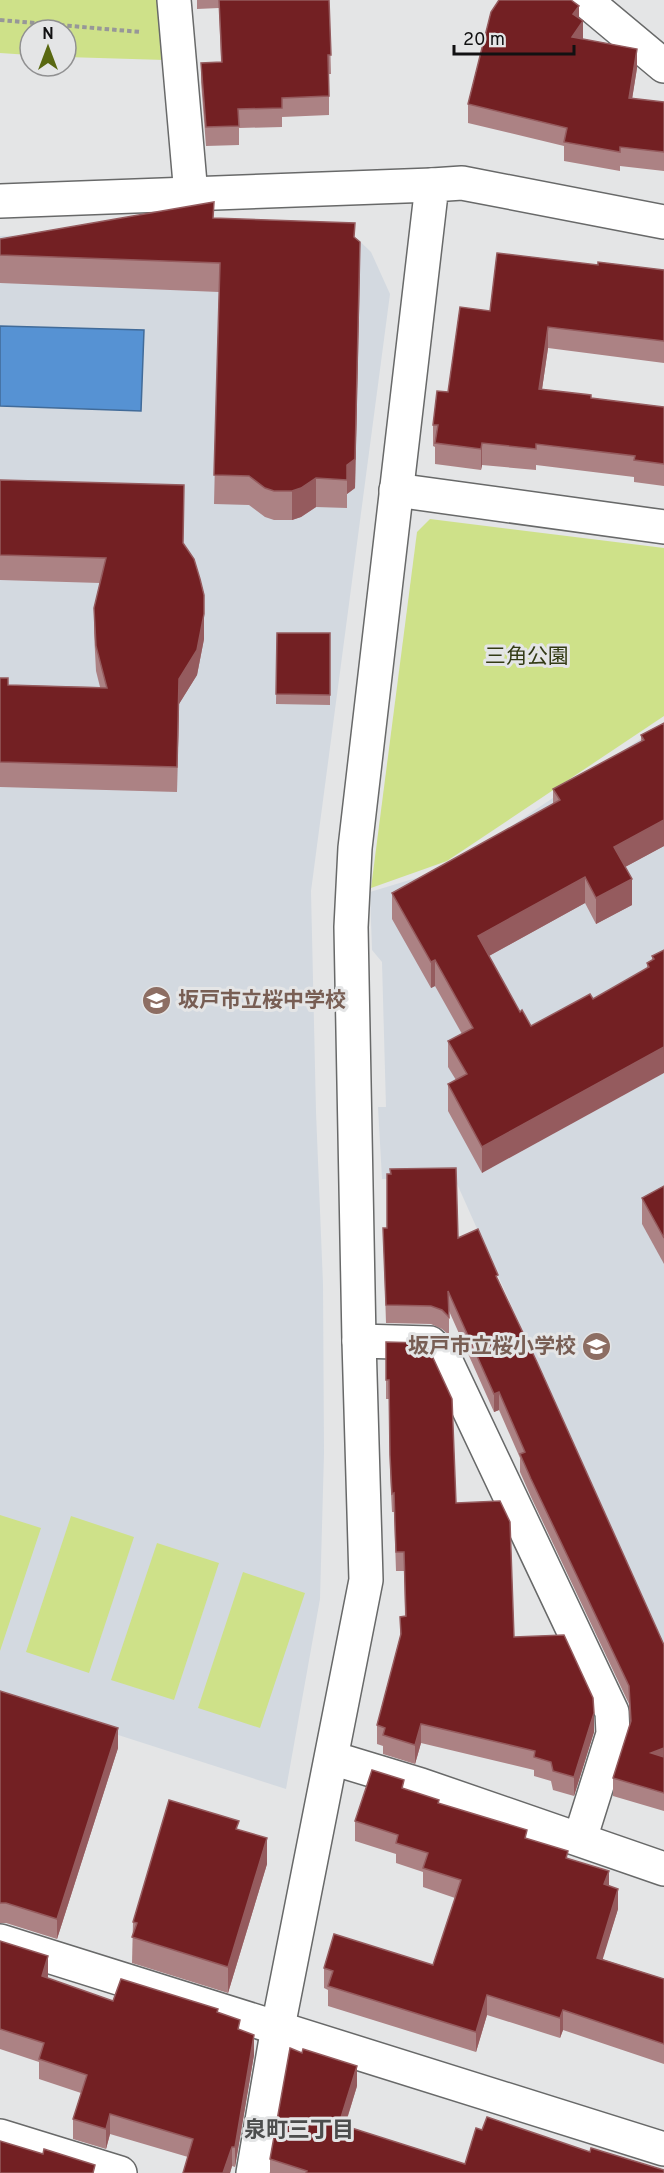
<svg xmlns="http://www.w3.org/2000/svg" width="664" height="2173" viewBox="0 0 664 2173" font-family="Overpass,'Noto Sans JP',sans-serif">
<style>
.built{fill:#d3d9e0}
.green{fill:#cee189}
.water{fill:#5692d3;stroke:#416b99;stroke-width:1.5}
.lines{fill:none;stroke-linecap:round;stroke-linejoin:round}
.minor-casing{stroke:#686969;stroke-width:36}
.tertiary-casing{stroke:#686969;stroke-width:36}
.path{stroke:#979798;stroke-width:4;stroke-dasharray:4.5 3;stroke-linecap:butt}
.minor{stroke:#fff;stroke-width:33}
.tertiary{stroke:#fff;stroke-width:33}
.wall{fill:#ac8284}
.shaded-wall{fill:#955b5e}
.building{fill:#732023;stroke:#955b5e;stroke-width:1.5}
.labels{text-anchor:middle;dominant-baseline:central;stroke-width:6;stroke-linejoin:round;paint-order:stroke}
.park-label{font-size:21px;fill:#333b15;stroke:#e4e5e6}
.education-label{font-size:21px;font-weight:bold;fill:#785e54;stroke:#e4e5e6;text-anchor:start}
.neighbourhood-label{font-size:22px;font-weight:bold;fill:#4c4d4d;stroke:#e4e5e6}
</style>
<rect width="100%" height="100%" fill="#e4e5e6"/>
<!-- built -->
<g class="built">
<path d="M344,226L371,252L390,294L311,891L316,1112L323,1284L324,1453L320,1599L286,1789L0,1697V236Z"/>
<path d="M664,723V1648L454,1177L382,1179L378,1107H386L382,962L372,950L370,892L449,868Z"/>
</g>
<!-- green -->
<g class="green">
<path d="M0,0H160L165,60L66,57V30H30V55L0,53Z"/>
<path d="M430,519L664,548V716L447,861L371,888L417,532Z"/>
<path d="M0,1515L41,1528L0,1651Z"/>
<path d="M71,1516L134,1537L89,1673L26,1652Z"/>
<path d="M157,1543L219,1563L174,1700L111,1680Z"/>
<path d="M243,1572L305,1593L260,1728L198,1708Z"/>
</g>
<!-- water -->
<path class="water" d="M0,326L144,330L141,411L0,406Z"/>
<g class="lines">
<defs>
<g id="minor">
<path d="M174,0L191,195"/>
<path d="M585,0L664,66"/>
<path d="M396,490L664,527"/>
<path d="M359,1341L430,1343L443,1355L612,1712L613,1734L580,1839"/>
<path d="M332,1758L421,1785L664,1869"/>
<path d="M0,1941L664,2149"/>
<path d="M0,2136L120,2173"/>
<path d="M253,2173L278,2027L366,1580L359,1341L351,927L355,848L432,185L462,183L664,222"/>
</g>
<path id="tertiary" d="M0,201L432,185"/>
</defs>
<!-- minor casing -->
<use href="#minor" class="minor-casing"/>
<!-- tertiary casing -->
<use href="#tertiary" class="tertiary-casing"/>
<!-- path -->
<path class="path" d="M0,20L141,32"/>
<!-- minor -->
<use href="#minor" class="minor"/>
<!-- tertiary -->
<use href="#tertiary" class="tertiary"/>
</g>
<!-- wall -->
<g class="wall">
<path d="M197,0H329L331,74H329V115L282,117V127L239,128V145L206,146L201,82V63L221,62L219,8L197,9Z"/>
<path d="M579,19L583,39L637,68L632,99L664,102V171L620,166V171L564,161V146L468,123V104Z"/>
<path d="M214,218L355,238L360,271L355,488L347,494V508L316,507L301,517L292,520H274L265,517L249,505L214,504L219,292L0,283V239Z"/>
<path d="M598,265L664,270V363L548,348L542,389L591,398L664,407V486L634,482V477L536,465V470L482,465L481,470L435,464V447L433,446V425L448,392L490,311Z"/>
<path d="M0,480L184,544L204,639L197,675L179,704L177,792L0,787V678L8,685L100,687L96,671L94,633V608L100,583L0,580Z"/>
<path d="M277,633H330V705L276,704Z"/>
<path d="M664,723V846L625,867L632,905L596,924L585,903L489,956L520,1012L531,1026L593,999L647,969V963L652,960V956L664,950L482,1173L448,1111V1084L456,1080L448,1067V1041L462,1034L435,986L431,988L392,919V893L553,804V789L641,742V735Z"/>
<path d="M390,1169L498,1279L664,1645V1811L613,1796V1778L630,1724L629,1704L531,1497L520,1472V1458L499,1410L494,1412L449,1311V1335L442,1329L431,1324L386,1323L383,1228H387Z"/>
<path d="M664,1186V1264L642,1224V1198Z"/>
<path d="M386,1342L514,1637L594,1732L574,1796L553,1790L551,1781L534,1776V1770L421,1743L415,1764L383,1754V1746L377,1744V1725L400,1637V1617L405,1616L404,1571H396L394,1512H392L390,1474L389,1399H386Z"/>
<path d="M0,1691L118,1748L57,1939L6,1923H0Z"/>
<path d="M404,1789L439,1804L527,1839L568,1858L609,1886L618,1909L602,1959L664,1979V2064L563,2030L560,2038L487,2015L476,2052L328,2006V1990L324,1988V1968L433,1965L455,1898L423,1887V1872L396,1863V1854L355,1841V1821Z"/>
<path d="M239,1830L267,1864L228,1993L132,1963L133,1922Z"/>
<path d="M0,1941L48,1976L47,1978L113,2001L218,2012L240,2030L254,2055L235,2167L232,2166L230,2173H183L188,2157L110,2134L106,2149L73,2139V2119L81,2093L39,2079V2062L0,2049Z"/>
<path d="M357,2086L345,2126L465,2164L482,2130L590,2152L664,2173H270V2159Z"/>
</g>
<!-- shaded-wall -->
<g class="shaded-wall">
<path d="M579,6V25L573,14Z"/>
<path d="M583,21V40L572,37Z"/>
<path d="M637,49V68L629,118V98Z"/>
<path d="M360,242L355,488L347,494V465Z"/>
<path d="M548,327V348L539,410V389Z"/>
<path d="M482,443V465L481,470V449Z"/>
<path d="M316,478V507L301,517L292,520V491Z"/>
<path d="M204,614V639L197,675L179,704L177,792L179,679Z"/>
<path d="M664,820V846L614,873V847Z"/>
<path d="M585,877V903L478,962V936Z"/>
<path d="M632,879V905L596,924V898Z"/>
<path d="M435,960V986L431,988V962Z"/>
<path d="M664,1047V1073L482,1173V1147Z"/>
<path d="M499,1392V1410L494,1412V1394Z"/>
<path d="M594,1713V1732L574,1796V1777Z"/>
<path d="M421,1724V1743L415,1764V1745Z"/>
<path d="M118,1728V1748L57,1939V1919Z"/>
<path d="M664,1748V1766L651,1753Z"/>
<path d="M267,1838V1864L228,1993V1967Z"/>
<path d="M609,1871V1891L604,1884Z"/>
<path d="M618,1889V1909L597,1978V1958Z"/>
<path d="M48,1956V1976L42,1996V1976Z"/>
<path d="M487,1995V2015L476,2052V2032Z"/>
<path d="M563,2010V2030L560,2038V2018Z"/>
<path d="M254,2035V2055L235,2167V2147Z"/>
<path d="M357,2066V2086L339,2144V2124Z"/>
<path d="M110,2114V2134L106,2149V2129Z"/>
<path d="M232,2147V2166L230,2173H223Z"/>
</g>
<!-- building -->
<g class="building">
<path d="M219,0H329L331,55H328L329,96L282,98V108L238,109L239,126L206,127L201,63L222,62Z"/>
<path d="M499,0H571L579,6L573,14L583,21L572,37L637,49L629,98L664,102V152L620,147V152L564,142L567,128L468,104L491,12Z"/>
<path d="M214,202L213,218L355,223L354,237L360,242L355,459L347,465V480L316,478L301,488L292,491H274L265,488L249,476L214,475L220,263L0,255V239Z"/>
<path d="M497,253L598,265V262L664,270V341L548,327L539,389L591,395V398L664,407V464L634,460L635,456L536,444V449L482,443L481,449L435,443L438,425H433L437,391L448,392L460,307L490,311Z"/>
<path d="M0,480L184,485L183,543L194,559L200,579L204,595V614L197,650L179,679L177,767L0,762V678H8V685L107,688L96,646L94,608L106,558L0,555Z"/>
<path d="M277,633H330V695L276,694Z"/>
<path d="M664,723V820L614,847L632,879L596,898L585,877L478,936L520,1012L522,1010L531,1026L590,994L593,999L649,967L647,963L654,959L652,956L664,950V1047L482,1147L448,1084L467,1074L448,1041L473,1028L435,960L431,962L392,893L560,800L553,789L644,740L641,735Z"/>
<path d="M456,1168L458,1238L478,1229L498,1275L496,1276L536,1360L664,1645V1748L651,1753L664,1757V1793L613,1778L631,1721L629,1686L531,1479L520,1454L525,1452L499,1392L494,1394L448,1291L449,1317L442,1310L431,1306L386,1305L383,1228H387V1174H391L390,1169Z"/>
<path d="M664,1186V1238L642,1198Z"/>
<path d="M386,1342L422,1343L428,1347L452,1399L456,1503L500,1501L510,1522L514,1637L564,1635L593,1698L594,1713L574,1777L553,1771L551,1762L534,1757L535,1751L421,1724L415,1745L383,1735L385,1728L377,1725L401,1634L400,1617L406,1616L404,1552H396L394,1493L392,1494L390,1455L389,1380H386Z"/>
<path d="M0,1691L118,1728L57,1919L6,1903H0Z"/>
<path d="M372,1770L404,1780L402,1788L439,1800L438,1803L527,1830L525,1838L568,1851L566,1858L609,1871L604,1884L618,1889L597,1958L664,1979V2044L563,2010L560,2018L487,1995L476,2032L328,1986L333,1971L324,1968L334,1934L433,1965L461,1880L423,1868L428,1853L396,1843L398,1835L355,1821Z"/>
<path d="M169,1800L239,1821L236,1829L267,1838L228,1967L132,1937L137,1923L133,1922Z"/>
<path d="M0,1941L48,1956L42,1976L113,2001L121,1979L218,2009L217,2012L240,2020L238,2029L254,2035L235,2147H232L223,2173H183L193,2139L110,2114L106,2129L73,2119L87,2075L39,2059L44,2043L0,2029Z"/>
<path d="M290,2048L302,2053L303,2049L357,2066L339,2124L465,2164L476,2128L482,2130L487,2117L590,2152L591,2148L664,2170V2173H306L307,2171L270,2159Z"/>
<path d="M0,2141L43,2154L44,2149L95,2165L93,2173H0Z"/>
</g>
<!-- icons -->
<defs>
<symbol id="school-disc" viewBox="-11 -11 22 22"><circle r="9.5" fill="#8d6e63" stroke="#e4e5e6"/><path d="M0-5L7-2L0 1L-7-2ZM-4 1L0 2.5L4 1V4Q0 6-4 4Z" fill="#fff"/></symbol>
</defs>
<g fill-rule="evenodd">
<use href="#school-disc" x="140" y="984" width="33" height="33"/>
<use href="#school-disc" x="580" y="1330" width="33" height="33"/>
</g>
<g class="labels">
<!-- park labels -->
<g class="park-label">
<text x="527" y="657">三角公園</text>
</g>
<!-- education labels -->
<g class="education-label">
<text x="178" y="1001">坂戸市立桜中学校</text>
<text x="576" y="1347" text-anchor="end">坂戸市立桜小学校</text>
</g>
<!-- neighbourhood labels -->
<g class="neighbourhood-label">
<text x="299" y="2131">泉町三丁目</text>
</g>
</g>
<!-- north arrow -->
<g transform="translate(48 48)"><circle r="28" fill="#e4e5e6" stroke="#909091" stroke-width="1.5"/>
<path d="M0-4.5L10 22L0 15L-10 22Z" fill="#596811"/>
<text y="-9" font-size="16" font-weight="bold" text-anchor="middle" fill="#111112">N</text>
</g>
<!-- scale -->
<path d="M454 45v9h120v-9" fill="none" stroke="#111112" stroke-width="3"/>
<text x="463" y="45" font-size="18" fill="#111112" stroke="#e4e5e6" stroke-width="4.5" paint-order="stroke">20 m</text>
</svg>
